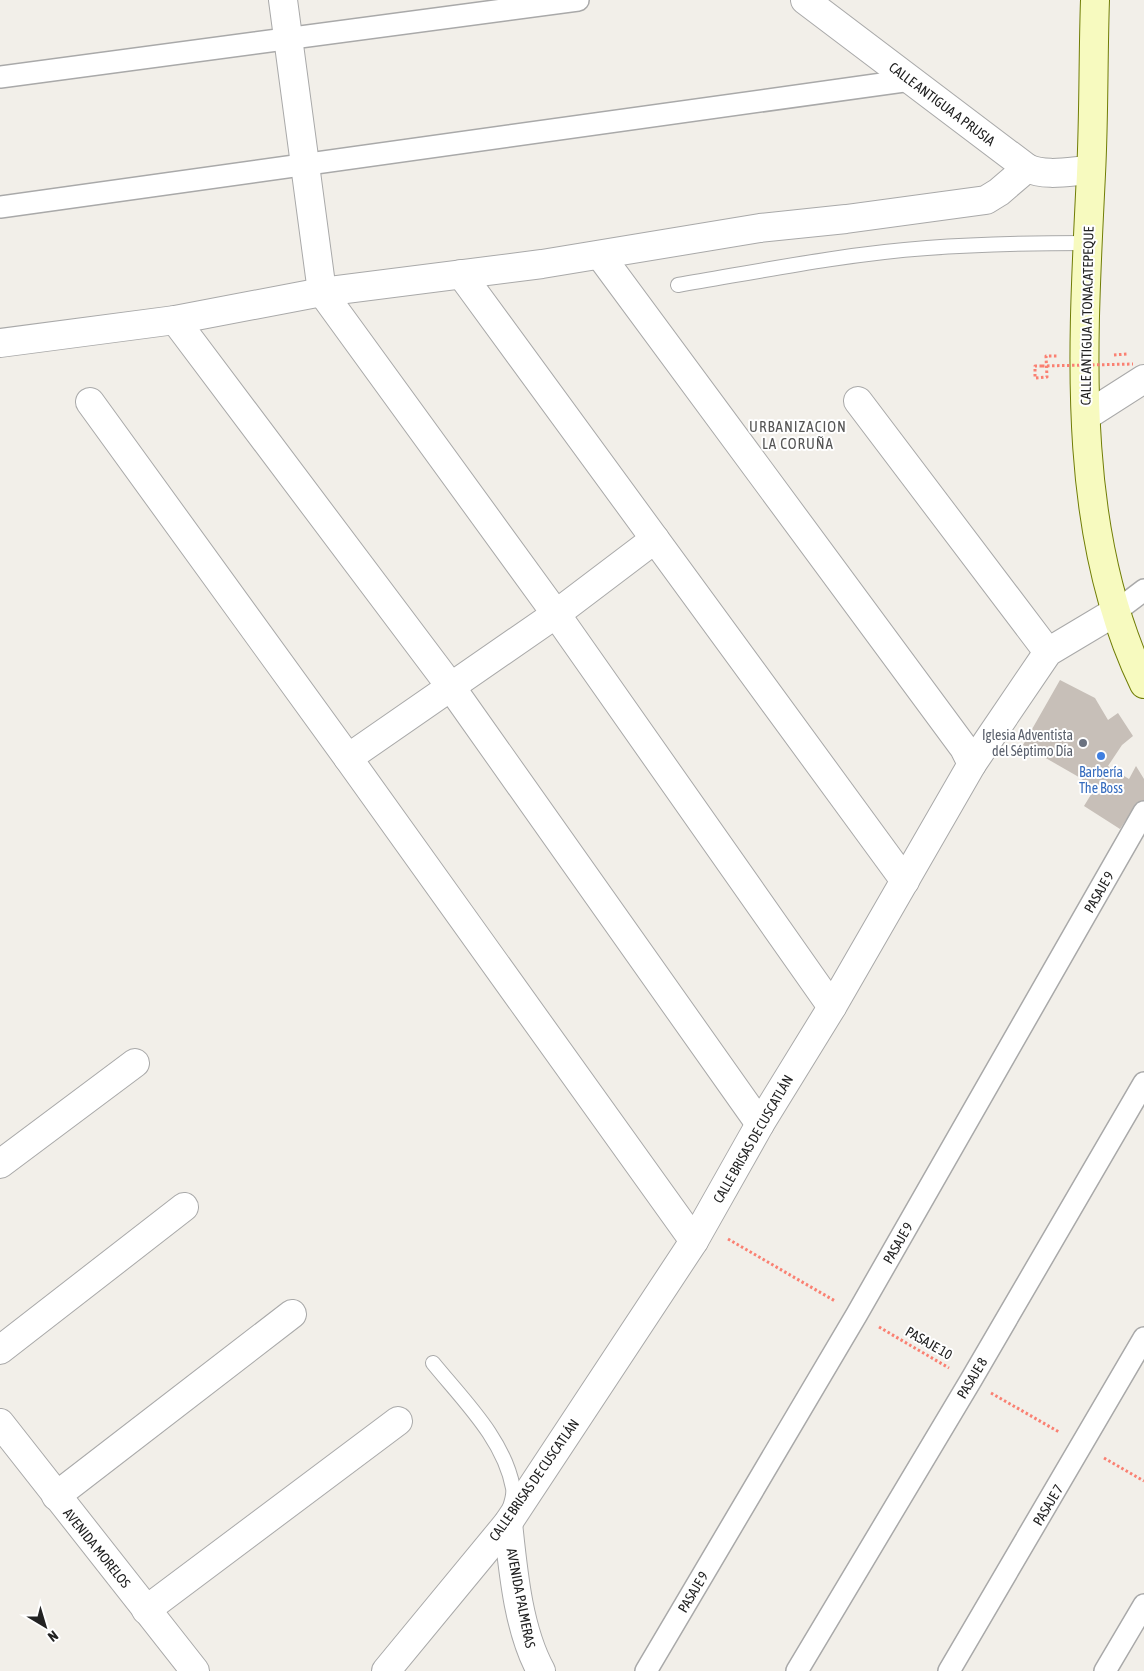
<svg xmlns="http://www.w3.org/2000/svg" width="1144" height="1671" viewBox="0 0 1144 1671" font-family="'Asap Condensed',sans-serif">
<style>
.building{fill:#c7bfb8}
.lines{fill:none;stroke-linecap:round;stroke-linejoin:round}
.service-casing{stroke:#a9a9a9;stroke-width:16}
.pedestrian-casing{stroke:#a9a9a9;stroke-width:24}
.minor-casing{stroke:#a9a9a9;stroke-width:30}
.tertiary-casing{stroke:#a9a9a9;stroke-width:30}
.secondary-casing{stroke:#707d05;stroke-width:30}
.path{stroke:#fa8072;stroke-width:3;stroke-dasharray:2.5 2.5;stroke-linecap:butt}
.service{stroke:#fff;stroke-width:14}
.pedestrian{stroke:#fff;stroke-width:21}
.minor{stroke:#fff;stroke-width:28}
.tertiary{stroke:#fff;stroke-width:28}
.secondary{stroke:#f7fabf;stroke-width:28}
.path-bridge{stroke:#fa8072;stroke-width:3;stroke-dasharray:2.5 2.5;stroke-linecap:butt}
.worship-dot{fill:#6b7280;stroke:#fff;stroke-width:2}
.shop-dot{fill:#3f7fe0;stroke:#fff;stroke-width:2}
.labels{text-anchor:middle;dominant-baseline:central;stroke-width:4;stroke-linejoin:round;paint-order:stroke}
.street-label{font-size:14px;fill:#222;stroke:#fff}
.worship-label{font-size:14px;fill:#5b616d;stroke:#fff;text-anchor:end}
.shop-label{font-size:14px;fill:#366cbe;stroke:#fff}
.neighbourhood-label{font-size:15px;letter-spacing:1px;fill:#555;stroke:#fff}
</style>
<rect width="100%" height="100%" fill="#f2efe9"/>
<!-- building -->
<path class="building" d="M1060,680L1095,698L1108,720L1118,713L1133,736L1122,745L1108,766L1129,779L1136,766L1144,779V802L1132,823L1126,820L1120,829L1084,806L1095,788L1077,776L1023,745Z"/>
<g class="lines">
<defs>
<g id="service">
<path d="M678,285C761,271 844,254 927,248C981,244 1034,243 1088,243"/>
<path d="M433,1363C463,1400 504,1439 513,1488C514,1493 512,1501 510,1507"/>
</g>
<g id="pedestrian">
<path d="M0,77L578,0"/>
<path d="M0,207L911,80"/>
<path d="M1115,612L1144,590"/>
<path d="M646,1671L857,1314L1144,812"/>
<path d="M797,1671L971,1380L1144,1083"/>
<path d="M949,1671L1144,1338"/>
<path d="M1105,1671L1144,1605"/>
</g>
<g id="minor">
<path d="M283,0L322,292L556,614L832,1007"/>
<path d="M805,0L1027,168C1046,177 1071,171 1091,170"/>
<path d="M600,255L964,748L972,764"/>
<path d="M461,274L905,881"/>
<path d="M175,320L451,687L760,1124"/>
<path d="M0,343L175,320L322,292L542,264L760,228L846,219L986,200L999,192L1027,168"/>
<path d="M858,401L1048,652"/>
<path d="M90,402L348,758L694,1241"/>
<path d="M1086,416L1144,379"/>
<path d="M348,758L556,614L655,539"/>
<path d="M0,1164L135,1063"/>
<path d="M0,1350L184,1207"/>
<path d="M0,1423L195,1671"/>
<path d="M56,1496L292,1314"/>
<path d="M508,1523C513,1570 518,1629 541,1671"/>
<path d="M146,1610L398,1421"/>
</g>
<path id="tertiary" d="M386,1671L508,1523L694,1241L760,1124L832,1007L972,764L1048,652L1115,612"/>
<path id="secondary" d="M1095,0C1093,58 1094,116 1091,174C1083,341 1069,529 1144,684"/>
</defs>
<!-- service casing -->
<use href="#service" class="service-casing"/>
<!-- pedestrian casing -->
<use href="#pedestrian" class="pedestrian-casing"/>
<!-- minor casing -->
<use href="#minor" class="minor-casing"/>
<!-- tertiary casing -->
<use href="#tertiary" class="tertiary-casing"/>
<!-- secondary casing -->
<use href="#secondary" class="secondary-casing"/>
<!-- path -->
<g class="path">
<path d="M1114,355L1127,354"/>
<path d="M1042,366H1035V378L1047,377L1046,356H1057"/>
<path d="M728,1239L835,1301"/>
<path d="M879,1327L949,1368"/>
<path d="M991,1393L1059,1432"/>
<path d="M1104,1458L1144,1481"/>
</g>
<!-- service -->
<use href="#service" class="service"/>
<!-- pedestrian -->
<use href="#pedestrian" class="pedestrian"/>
<!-- minor -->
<use href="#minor" class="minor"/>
<!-- tertiary -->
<use href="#tertiary" class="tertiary"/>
<!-- secondary -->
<use href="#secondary" class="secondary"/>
<!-- path-bridge -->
<path class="path-bridge" d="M1042,366L1133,364"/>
</g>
<!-- markers -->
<circle class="worship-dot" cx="1083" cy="743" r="5"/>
<circle class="shop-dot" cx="1101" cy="756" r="5"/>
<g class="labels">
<!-- street labels -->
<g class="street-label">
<text transform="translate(942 104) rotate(37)">CALLE ANTIGUA A PRUSIA</text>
<text transform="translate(1087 316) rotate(-89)">CALLE ANTIGUA A TONACATEPEQUE</text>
<text transform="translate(1099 892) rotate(-60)">PASAJE 9</text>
<text transform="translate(753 1139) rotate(-60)">CALLE BRISAS DE CUSCATLÁN</text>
<text transform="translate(898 1243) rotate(-60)">PASAJE 9</text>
<text transform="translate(929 1343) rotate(30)">PASAJE 10</text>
<text transform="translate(972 1378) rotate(-59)">PASAJE 8</text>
<text transform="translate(534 1480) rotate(-55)">CALLE BRISAS DE CUSCATLÁN</text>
<text transform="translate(1048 1505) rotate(-59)">PASAJE 7</text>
<text transform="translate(97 1548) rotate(51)">AVENIDA MORELOS</text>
<text transform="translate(693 1592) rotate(-59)">PASAJE 9</text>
<text transform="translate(521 1598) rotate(79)">AVENIDA PALMERAS</text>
</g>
<!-- worship labels -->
<g class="worship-label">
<text x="1073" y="735">Iglesia Adventista<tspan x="1073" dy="16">del Séptimo Día</tspan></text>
</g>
<!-- shop labels -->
<g class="shop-label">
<text x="1101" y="772">Barbería<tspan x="1101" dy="16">The Boss</tspan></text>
</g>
<!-- neighbourhood labels -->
<g class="neighbourhood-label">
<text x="798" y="426">URBANIZACION<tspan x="798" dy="17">LA CORUÑA</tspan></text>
</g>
</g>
<!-- north arrow -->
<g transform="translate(45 1626) rotate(142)" stroke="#ffffff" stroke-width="4" paint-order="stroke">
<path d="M0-4L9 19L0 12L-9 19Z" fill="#222222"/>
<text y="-8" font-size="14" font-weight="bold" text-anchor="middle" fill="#222222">N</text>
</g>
</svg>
